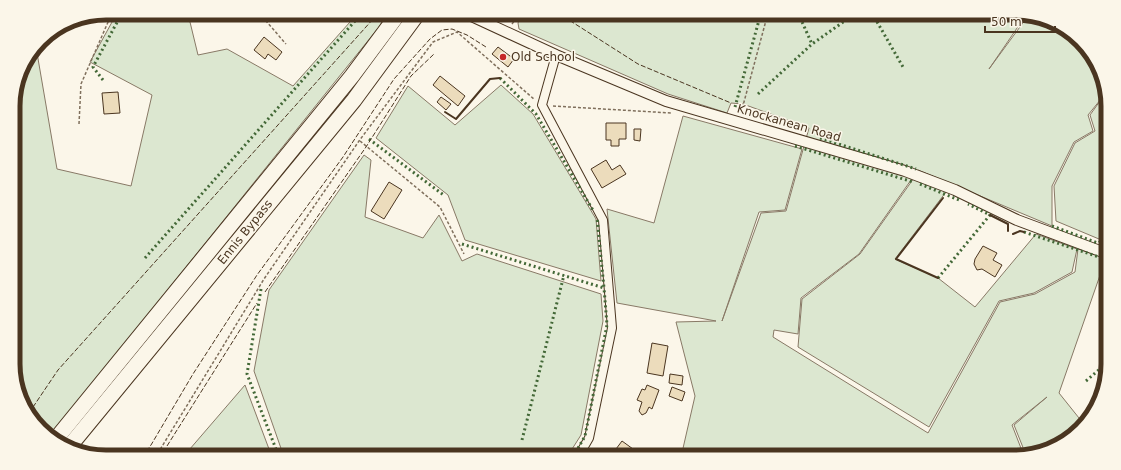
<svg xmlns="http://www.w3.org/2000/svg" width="1121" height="470" viewBox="0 0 1121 470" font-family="'DejaVu Sans',sans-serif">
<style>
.green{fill:#dce7d0;stroke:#887966}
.building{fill:#ecdcbc;stroke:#4a3520}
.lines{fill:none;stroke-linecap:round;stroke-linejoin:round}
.minor-casing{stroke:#4a3520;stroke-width:10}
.tertiary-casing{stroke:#4a3520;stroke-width:12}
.motorway-casing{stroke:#4a3520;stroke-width:17}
.path{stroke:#7f6f5c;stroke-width:1.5;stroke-dasharray:3 2;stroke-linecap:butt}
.minor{stroke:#fbf6e9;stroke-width:8}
.tertiary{stroke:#fbf6e9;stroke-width:10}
.motorway{stroke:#fbf6e9;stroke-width:15}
.hedge{stroke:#436837;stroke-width:3;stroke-dasharray:2 3;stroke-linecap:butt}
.fence{stroke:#4a3520;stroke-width:1;stroke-dasharray:5 2;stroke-linecap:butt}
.wall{stroke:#4a3520;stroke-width:2}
.poi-dot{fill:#c62828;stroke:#fbf6e9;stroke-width:1.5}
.labels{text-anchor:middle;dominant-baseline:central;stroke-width:3;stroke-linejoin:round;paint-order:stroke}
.poi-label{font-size:12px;fill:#4a3520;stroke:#fbf6e9;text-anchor:start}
.street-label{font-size:12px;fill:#4a3520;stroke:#fbf6e9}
.rim{fill:none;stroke:#4a3520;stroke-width:5}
</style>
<rect width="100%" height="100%" fill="#fbf6e9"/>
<!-- green -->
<g class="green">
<path d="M117,13H175L190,22L198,55L227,49L293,86L358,13H387L379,27L51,435L32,421L14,376L13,100L23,65L36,47L57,169L131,186L152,95L90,62Z"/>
<path d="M522,13H984L996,22L1011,13L1026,15L989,69L1028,16L1050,20L1089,49L1107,94L1108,219L1099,239L1056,221L1054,186L1075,143L1095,131L1090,115L1105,94L1088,115L1093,131L1074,142L1052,186V226L918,170L859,254L801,298L798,334L774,330L773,337L928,433L1000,302L1035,294L1075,272L1078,249L1106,258L1059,393L1083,423L1071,438L1026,455L1014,425L1047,397L1012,425L1024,456L1021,457H681L695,396L676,322L716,321L617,303L607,209L654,223L683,116L802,149L785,210L759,212L722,321L761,213L786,211L809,128L743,104L731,103L727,113L668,94L519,29L518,23Z"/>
<path d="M501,85L533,114L596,219L601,281L465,240L448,195L376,138L408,86L455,125Z"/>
<path d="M364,155L371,160L365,217L423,238L439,215L462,261L477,254L601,294L603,321L581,435L567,457H284L254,371L269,290Z"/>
<path d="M914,178L946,192L895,259L938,278L975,307L1036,234L1077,249L1072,272L1034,293L999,301L929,427L798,347L802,299L860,254Z"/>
<path d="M245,385L272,457H183Z"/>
</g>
<!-- building -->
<g class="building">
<path d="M190,13H203L206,14L203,20L190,15Z"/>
<path d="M264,37L282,52L276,60L268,54L265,59L254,50Z"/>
<path d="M498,47L514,59L508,67L492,54Z"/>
<path d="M440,76L465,96L458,106L433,85Z"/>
<path d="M118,92L120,113L104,114L102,93Z"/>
<path d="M441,97L451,104L446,110L437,102Z"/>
<path d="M606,123H626V139H619V146H611V140H606Z"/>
<path d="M634,129H641L640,141L634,140Z"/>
<path d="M606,160L612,170L620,165L626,174L602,188L591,169Z"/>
<path d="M389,182L402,190L384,219L371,211Z"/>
<path d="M983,246L997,253L993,260L1002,265L995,277L982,269L977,270L974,264L975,259Z"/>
<path d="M652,343L668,346L663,376L647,373Z"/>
<path d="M670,374L683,376L682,385L669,383Z"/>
<path d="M647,385L659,390L652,409L649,407L646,413L642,415L639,411L642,402L637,400L642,389L645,390Z"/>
<path d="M672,387L685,392L682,401L669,396Z"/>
<path d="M622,441L633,449L627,457H610Z"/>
</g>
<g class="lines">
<defs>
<path id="minor" d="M556,55L542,105L603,220L612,328L589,438L578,457"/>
<path id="tertiary" d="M465,13L556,55L666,101L905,171L955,190L1017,220L1108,254"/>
<g id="motorway">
<path d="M56,439L352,76L399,13"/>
<path d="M68,448L354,100L418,13"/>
</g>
</defs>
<!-- minor casing -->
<use href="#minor" class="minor-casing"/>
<!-- tertiary casing -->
<use href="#tertiary" class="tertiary-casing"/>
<!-- motorway casing -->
<use href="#motorway" class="motorway-casing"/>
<!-- path -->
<g class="path">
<path d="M259,13L286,44"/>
<path d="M512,24L520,13"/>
<path d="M553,106L671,113"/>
<path d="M741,113L768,13"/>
<path d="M79,124L81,84L112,13"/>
<path d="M360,141L440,207L464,254"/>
<path d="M154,457L158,453L264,279L359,141L433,42L457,32L535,100"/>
</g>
<!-- minor -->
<use href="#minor" class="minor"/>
<!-- tertiary -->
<use href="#tertiary" class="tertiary"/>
<!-- motorway -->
<use href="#motorway" class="motorway"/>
<!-- hedge -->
<g class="hedge">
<path d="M798,13L812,44"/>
<path d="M872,13L903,67"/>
<path d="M500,78L536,114L594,212"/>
<path d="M103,80L93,67L122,13"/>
<path d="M758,94L812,44L856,13"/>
<path d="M1101,98L1107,114"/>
<path d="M735,107L761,13"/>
<path d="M820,138L916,169"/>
<path d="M369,139L445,196"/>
<path d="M795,146L913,182"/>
<path d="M920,184L959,200"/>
<path d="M1052,226L1098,243L1108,237"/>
<path d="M1024,232L1108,260"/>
<path d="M462,244L604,288L597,217"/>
<path d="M145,258L362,13"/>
<path d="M938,278L990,215L968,204"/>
<path d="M261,289L247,374L279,457"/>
<path d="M1086,381L1108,362"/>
<path d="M522,440L564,275"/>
<path d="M573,457L585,436L607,325L604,288"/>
</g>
<!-- fence -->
<g class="fence">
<path d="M558,13L638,64L731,103"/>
<path d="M265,292L366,147L411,76L434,54"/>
<path d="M29,413L58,370L374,18"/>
<path d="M167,446L257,303"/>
<path d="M142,457L151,445L193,374L257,275L343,157L394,79L430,39L442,30L452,29L467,35L486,47"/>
</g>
<!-- wall -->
<g class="wall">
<path d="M445,112L456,119L490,79L500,78"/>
<path d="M990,215L1008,224V231"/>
<path d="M1013,234L1020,231L1024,232"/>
<path d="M938,278L896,259L943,198"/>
</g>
</g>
<!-- markers -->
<circle class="poi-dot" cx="503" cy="57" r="4"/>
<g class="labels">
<!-- poi labels -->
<g class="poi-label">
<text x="511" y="57">Old School</text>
</g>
<!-- street labels -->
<g class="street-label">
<text transform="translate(789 123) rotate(16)">Knockanean Road</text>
<text transform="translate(245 232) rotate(-51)">Ennis Bypass</text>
</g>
</g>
<!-- crop -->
<path d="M0 0H1121V470H0ZM106 20H1015A86 86 0 0 1 1101 106V364A86 86 0 0 1 1015 450H106A86 86 0 0 1 20 364V106A86 86 0 0 1 106 20Z" fill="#fbf6e9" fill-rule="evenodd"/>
<path class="rim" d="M106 20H1015A86 86 0 0 1 1101 106V364A86 86 0 0 1 1015 450H106A86 86 0 0 1 20 364V106A86 86 0 0 1 106 20Z"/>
<!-- scale -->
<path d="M985 26v6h70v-6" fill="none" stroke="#4a3520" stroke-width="2"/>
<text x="991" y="26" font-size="12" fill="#4a3520" stroke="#fbf6e9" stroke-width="3" paint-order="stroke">50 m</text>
</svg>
